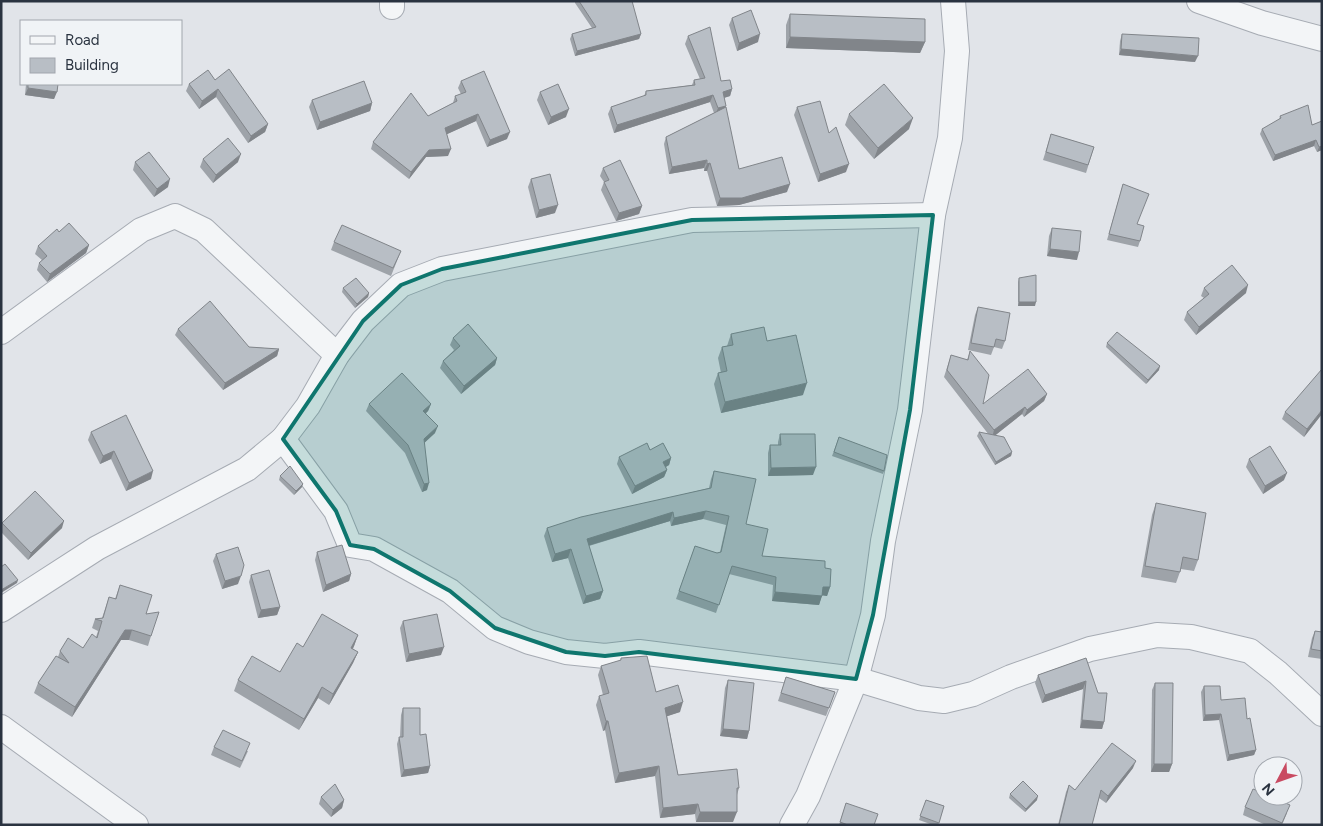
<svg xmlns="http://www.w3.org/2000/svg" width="1323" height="826" viewBox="0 0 1323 826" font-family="Figtree,sans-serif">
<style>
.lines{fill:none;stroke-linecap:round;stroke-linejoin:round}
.minor-casing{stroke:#a6abb3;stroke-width:26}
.minor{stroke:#f3f5f7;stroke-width:24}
.wall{fill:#9ea3a9}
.shaded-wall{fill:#81858a}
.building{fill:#b8bec5;stroke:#81858a}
.marked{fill:#0f766e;fill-opacity:0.2;stroke:#0f766e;stroke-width:4;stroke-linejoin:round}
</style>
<rect width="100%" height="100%" fill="#e1e4e9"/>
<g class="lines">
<defs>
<g id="minor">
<path d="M392,1V7"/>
<path d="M1199,1L1262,23L1322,39"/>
<path d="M1,332L141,230L175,216L204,230L337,355"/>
<path d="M283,439L336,511L350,545L374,549L450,591L495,628L529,642L566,652L605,656L639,652L856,679L919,698L944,701L973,694L1011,677L1090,649L1157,635L1191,637L1250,651L1278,673L1322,714"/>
<path d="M1,610L97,548L247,469L283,439L308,406L337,355L363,321L401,285L442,269L692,220L933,215"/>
<path d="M1,727L136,825"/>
<path d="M792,825L808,796L856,679L873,615L883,541L910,410L933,215L950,138L957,51L953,1"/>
</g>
</defs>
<!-- minor casing -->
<use href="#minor" class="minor-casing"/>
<!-- minor -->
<use href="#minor" class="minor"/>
</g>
<!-- wall -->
<g class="wall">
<path d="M575,1H600L641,34L639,39L575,56L570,39L572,34L592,28L575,3Z"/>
<path d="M790,14L925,42L920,53L786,48V25Z"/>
<path d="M732,18L758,42L737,51L729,25Z"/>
<path d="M1122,34L1195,62L1119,55L1120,41Z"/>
<path d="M688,36L721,81L732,89L730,96L724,98L725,108L739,169L787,192L739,205L717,206L707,171H704V168L669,174L664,144L666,137L714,113L710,102L614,133L608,114L611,107L644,96L646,91L692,85L694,80L700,79L685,44Z"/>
<path d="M215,80L268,124L265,132L248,143L216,97L199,109L186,91L189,84Z"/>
<path d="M461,81L507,139L487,147L476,121L447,134L448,156L426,157L409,179L371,149L373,142L428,116L453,103L455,96L461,94L458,88Z"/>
<path d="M26,84H58L54,99L25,95Z"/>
<path d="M540,92L566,117L548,125L537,100Z"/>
<path d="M312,100L372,103L370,111L317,130L309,107Z"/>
<path d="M797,107L829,133L846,172L818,182L794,115Z"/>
<path d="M849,114L909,129L874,159L845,125Z"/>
<path d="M1280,116L1312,125L1322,121V150L1317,152L1314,146L1273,161L1260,134L1262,129L1279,120Z"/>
<path d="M1051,134L1094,147L1086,173L1043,160Z"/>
<path d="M203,159L238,162L213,183L200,167Z"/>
<path d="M135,162L168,187L154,197L133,170Z"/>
<path d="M603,168L642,206L639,214L616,221L601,190L604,182L600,176Z"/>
<path d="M531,179L555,213L536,218L528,187Z"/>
<path d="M1123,184L1137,224L1140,241L1138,247L1107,240Z"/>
<path d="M1052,228L1077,260L1047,256L1049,236Z"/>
<path d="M59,232L89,245L86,253L47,282L37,270L39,263L42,260L35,254L38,246Z"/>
<path d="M334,242L401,251L391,276L331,250Z"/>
<path d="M1019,278L1035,306H1018V282Z"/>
<path d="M343,288L369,293L368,297L355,308L342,292Z"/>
<path d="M1204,288L1246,293L1196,335L1184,320L1187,312L1204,298L1201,296Z"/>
<path d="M978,307L1005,341L1002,349L994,347L991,355L968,350L975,315Z"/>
<path d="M178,329L249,347L279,349L277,356L223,390L175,335Z"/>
<path d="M731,334L767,341L803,395L721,413L714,384L718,373H721L718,358L722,347L727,346Z"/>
<path d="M453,338L497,358L495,365L461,394L440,368L443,361L454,350L450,345Z"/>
<path d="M1107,343L1159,370L1146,384L1106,347Z"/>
<path d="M970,351L983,404L1047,394L1044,401L1024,417L1022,414L994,436L1012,452L1011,456L995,465L977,436L979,432L989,435L944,377L951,355L967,360Z"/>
<path d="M369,404H431L428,411L426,413L435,433L424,443L427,490L422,492L405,453L366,411Z"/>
<path d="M1285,412L1322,414L1304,437L1282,419Z"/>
<path d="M91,432L151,479L126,491L111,459L100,464L88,440Z"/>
<path d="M780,434L813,475L768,476V453L770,445H778V442Z"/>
<path d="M839,437L884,471L883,474L832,456Z"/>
<path d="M650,450L671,458L669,465L666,467L667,470L664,477L632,494L617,464L619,457Z"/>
<path d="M1249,459L1284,480L1263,494L1246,467Z"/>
<path d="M714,471L746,524L762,556L825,568L830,587L827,596L822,595L819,605L772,601L773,585L729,574L716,613L676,599L695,546L717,553L720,552L726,525L703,519L671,526L670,521L589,546L603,591L600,599L583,604L568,558L552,562L544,536L547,528L709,488L711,479Z"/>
<path d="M280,476L302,487L294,495L279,480Z"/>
<path d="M1156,503L1198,560L1194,571L1181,569L1176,583L1141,577L1152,515Z"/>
<path d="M2,523L62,528L28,560L1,532V526Z"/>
<path d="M317,552L351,574L349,581L323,592L315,560Z"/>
<path d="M216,554L238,584L222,589L213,561Z"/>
<path d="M251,575L280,607L277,615L258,618L249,582Z"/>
<path d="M120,585L146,614L151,636L148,646L129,640H121L72,717L34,693L38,683L58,657L60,651L83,648L96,637L98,631L92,628L95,619L102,618L109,597L115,599Z"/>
<path d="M403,621L441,655L406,662L400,628Z"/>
<path d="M1315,631L1322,632V659L1308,657L1312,638Z"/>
<path d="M358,635L353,649L358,652L353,663L329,705L318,698L299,730L234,691L238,680L280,672L303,647Z"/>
<path d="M621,658L656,692L680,712L667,716L678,775L739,788L737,795L733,822H696L695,814L660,818L655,776L615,783L605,730L603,731L596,705L599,696L603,695L598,675L601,666L620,661Z"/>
<path d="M1086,658L1104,722L1102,729L1080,728L1083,689L1042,703L1035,683L1038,675Z"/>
<path d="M786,677L835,692L826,716L778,701Z"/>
<path d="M728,680L749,731L747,739L720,736L725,688Z"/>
<path d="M1155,683L1172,764L1169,772H1151L1152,690Z"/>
<path d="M1204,686L1221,700L1247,719L1256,750L1254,755L1227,761L1219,720L1203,721L1201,692Z"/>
<path d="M403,708L420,735L430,766L428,773L401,777L397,744L399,737H400L401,715Z"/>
<path d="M214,747L248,751L240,768L211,755Z"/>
<path d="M1133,768L1106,803L1099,798L1092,825H1058L1066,792L1069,785L1075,790Z"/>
<path d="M1010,794L1037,800L1025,812L1009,798Z"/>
<path d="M321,797L344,800L342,808L331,817L319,804Z"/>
<path d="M926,800L944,806L938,825H933L919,820Z"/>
<path d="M846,803L874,825H839Z"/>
<path d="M1245,807L1287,813L1282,825H1266L1243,815Z"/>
</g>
<!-- shaded-wall -->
<g class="shaded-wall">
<path d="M641,34L639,39L575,56L577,51Z"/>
<path d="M760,34L758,42L737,51L739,43Z"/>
<path d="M790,37L925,42L920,53L786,48Z"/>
<path d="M1121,49L1198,56L1195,62L1119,55Z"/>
<path d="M28,88L57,92L54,99L25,95Z"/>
<path d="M218,89L216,97L199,109L202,101Z"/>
<path d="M732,89L730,96L720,99L723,92Z"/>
<path d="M713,95L710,102L614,133L617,125Z"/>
<path d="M372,103L370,111L317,130L320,122Z"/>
<path d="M726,106L723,113L715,116L718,108Z"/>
<path d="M569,109L566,117L548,125L551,117Z"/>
<path d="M478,114L476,121L443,136L445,128Z"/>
<path d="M913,118L909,129L874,159L878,148Z"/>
<path d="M268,124L265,132L248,143L251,136Z"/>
<path d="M510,132L507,139L487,147L490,140Z"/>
<path d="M1316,140L1314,146L1273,161L1275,155Z"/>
<path d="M1322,146V150L1317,152L1319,147Z"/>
<path d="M451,149L448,156L426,157L409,179L411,172L429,150Z"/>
<path d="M241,154L238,162L213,183L216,175Z"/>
<path d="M707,160L704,168L669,174L672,167Z"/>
<path d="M710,163L707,171H704L707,164Z"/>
<path d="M849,164L846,172L818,182L820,174Z"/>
<path d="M170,179L168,187L154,197L157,189Z"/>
<path d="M790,184L787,192L739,205L717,206L720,198Z"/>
<path d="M558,205L555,213L536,218L539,210Z"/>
<path d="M642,206L639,214L616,221L619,213Z"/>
<path d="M89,245L86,253L47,282L50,274Z"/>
<path d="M1050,249L1079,252L1077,260L1047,256Z"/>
<path d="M1248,285L1246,293L1196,335L1199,327Z"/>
<path d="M369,293L368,297L355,308L357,304Z"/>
<path d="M1019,302H1036L1035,306H1018Z"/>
<path d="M279,349L277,356L223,390L225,383Z"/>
<path d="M497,358L495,365L461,394L464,386Z"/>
<path d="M1160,366L1159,370L1146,384L1148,380Z"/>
<path d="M807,383L803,395L721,413L725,402Z"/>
<path d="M1047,394L1044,401L1024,417L1027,410Z"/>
<path d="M431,404L428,411L421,418L423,411Z"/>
<path d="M1025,407L1022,414L992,438L994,430Z"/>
<path d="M1322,410V414L1304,437L1307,429Z"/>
<path d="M438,426L435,433L421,446L424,439Z"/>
<path d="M114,451L111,459L100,464L103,456Z"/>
<path d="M1012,452L1011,456L995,465L996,462Z"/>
<path d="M671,458L669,465L660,470L663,462Z"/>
<path d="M816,467L813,475L768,476L771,468Z"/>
<path d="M667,470L664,477L632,494L635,486Z"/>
<path d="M153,471L151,479L126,491L129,483Z"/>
<path d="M1287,473L1284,480L1263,494L1265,486Z"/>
<path d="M429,483L427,490L422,492L424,484Z"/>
<path d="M303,484L302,487L294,495L296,491Z"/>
<path d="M706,511L703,519L671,526L674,518Z"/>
<path d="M673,512L670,521L584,547L587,539Z"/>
<path d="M64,521L62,528L28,560L31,553Z"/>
<path d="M571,549L568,558L552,562L555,554Z"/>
<path d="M351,574L349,581L323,592L326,585Z"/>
<path d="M241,576L238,584L222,589L225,581Z"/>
<path d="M18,580L17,583L1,593V590Z"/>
<path d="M823,587H830L827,596L820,595Z"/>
<path d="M603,591L600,599L583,604L586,596Z"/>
<path d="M775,592L822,596L819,605L772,601Z"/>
<path d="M280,607L277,615L258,618L261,610Z"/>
<path d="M125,630H132L129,640H121L72,717L75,707Z"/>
<path d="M358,635L354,646L347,659L351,648Z"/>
<path d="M444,647L441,655L406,662L409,654Z"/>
<path d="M358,652L353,663L329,705L333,694Z"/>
<path d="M1086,681L1083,689L1042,703L1045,695Z"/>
<path d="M322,687L318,698L299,730L304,719Z"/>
<path d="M683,702L680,712L662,718L665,708Z"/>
<path d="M1221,714L1219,720L1203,721L1205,715Z"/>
<path d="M1082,720L1104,722L1102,729L1080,728Z"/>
<path d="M606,721H608L605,730L603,731Z"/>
<path d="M723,729L749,731L747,739L720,736Z"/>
<path d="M1256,750L1254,755L1227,761L1229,755Z"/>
<path d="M1136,761L1133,768L1106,803L1108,796Z"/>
<path d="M1154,764H1172L1169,772H1151Z"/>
<path d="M430,766L428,773L401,777L404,770Z"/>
<path d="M659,766L655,776L615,783L619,773Z"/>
<path d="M1038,796L1037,800L1025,812L1026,809Z"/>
<path d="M344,800L342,808L331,817L333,810Z"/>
<path d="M698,804L695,814L660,818L663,808Z"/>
<path d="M700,812H737L733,822H696Z"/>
</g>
<!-- building -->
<g class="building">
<path d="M579,1H632L641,34L577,51L572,34L596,27Z"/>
<path d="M751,10L760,34L739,43L732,18Z"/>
<path d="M790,14L925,19V42L790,37Z"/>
<path d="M710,27L721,81L730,80L732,89L723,92L726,106L718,108L713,95L617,125L611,107L646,95V91L695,85L694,80L705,78L688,36Z"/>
<path d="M1122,34L1199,38L1198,56L1121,49Z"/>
<path d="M229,69L268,124L251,136L218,89L202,101L189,84L208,70L215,80Z"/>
<path d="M484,71L510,132L490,140L478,114L445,128L451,149L429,150L411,172L373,142L411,93L428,116L457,101L455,96L466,92L461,81Z"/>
<path d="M364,81L372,103L320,122L312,100Z"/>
<path d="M28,84H58L57,92L28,88Z"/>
<path d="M558,84L569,109L551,117L540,92Z"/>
<path d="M884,84L913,118L878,148L849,114Z"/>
<path d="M820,101L829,133L836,127L849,164L820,174L797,107Z"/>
<path d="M1308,105L1312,125L1322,121V146L1319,147L1316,140L1275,155L1262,129L1281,118L1280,116Z"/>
<path d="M726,107L739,169L782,157L790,184L742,198H720L710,163L707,164V160L672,167L666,137Z"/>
<path d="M1051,134L1094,147L1088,165L1046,152Z"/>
<path d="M228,138L241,154L216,175L203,159Z"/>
<path d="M149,152L170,179L157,189L135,162Z"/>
<path d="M620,160L642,206L619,213L604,182L609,180L603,168Z"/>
<path d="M550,174L558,205L539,210L531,179Z"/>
<path d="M1123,184L1149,194L1137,224L1144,226L1140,241L1109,234Z"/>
<path d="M69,223L89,245L50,274L39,263L47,256L38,246L57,229L59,232Z"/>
<path d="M342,225L401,251L393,268L334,242Z"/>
<path d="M1052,228L1081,231L1079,252L1050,249Z"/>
<path d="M1232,265L1248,285L1199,327L1187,312L1209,294L1204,288Z"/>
<path d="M1036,275V302H1019V278Z"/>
<path d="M356,278L369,293L357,304L343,288Z"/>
<path d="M210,301L249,347L279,349L225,383L178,329Z"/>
<path d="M978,307L1010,313L1005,341L996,339L994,347L971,343Z"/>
<path d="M468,324L497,358L464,386L443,361L460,346L453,338Z"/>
<path d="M764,327L767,341L796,335L807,383L725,402L718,373L727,371L722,347L733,345L731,334Z"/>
<path d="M1117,332L1160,366L1148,380L1107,343Z"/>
<path d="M970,351L989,375L983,404L1028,369L1047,394L1027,410L1025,407L994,430L947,370L951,355L968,360Z"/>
<path d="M1322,369V410L1307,429L1285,412Z"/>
<path d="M402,373L431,404L423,411L438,426L424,439L429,483L424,484L408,445L369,404Z"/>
<path d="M126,415L153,471L129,483L114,451L103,456L91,432Z"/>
<path d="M979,432L1004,437L1012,452L996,462Z"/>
<path d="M780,434H815L816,467L771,468L770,445H781Z"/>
<path d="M839,437L887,455L884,471L834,452Z"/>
<path d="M647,443L650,450L663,443L671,458L663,462L667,470L635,486L619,457Z"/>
<path d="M1270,446L1287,473L1265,486L1249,459Z"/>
<path d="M290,466L303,484L296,491L280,476Z"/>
<path d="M714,471L756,479L746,524L768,529L762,556L825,561V568L831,569L830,587H823L822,596L775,592L776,577L732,566L719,605L679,591L695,546L717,553L721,552L729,516L706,511L674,518L673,512L587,539L603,591L586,596L571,549L555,554L547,528L581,517L711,488Z"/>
<path d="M35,491L64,521L31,553L2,523Z"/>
<path d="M1156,503L1206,513L1198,560L1183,557L1180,572L1145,566Z"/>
<path d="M342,545L351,574L326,585L317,552Z"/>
<path d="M238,547L244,565L241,576L225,581L216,554Z"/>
<path d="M5,564L18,580L1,590V567Z"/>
<path d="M269,570L280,607L261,610L251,575Z"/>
<path d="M120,585L152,595L146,614L159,612L151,636L132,630H125L75,707L38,683L56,656L69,663L60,651L68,638L83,648L92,634L97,638L102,621L95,619L103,618L109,597L116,599Z"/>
<path d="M322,614L358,635L351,648L358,652L333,694L322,687L304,719L238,680L252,656L280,672L297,643L303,647Z"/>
<path d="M437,614L444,647L409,654L403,621Z"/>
<path d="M1315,631L1322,632V651L1311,649Z"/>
<path d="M647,656L656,692L678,685L683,702L665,708L678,775L737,769L739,788H737V812H700L698,804L663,808L659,766L619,773L608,721H606L599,696L609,693L601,666L621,660V658Z"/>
<path d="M1086,658L1098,693H1107L1104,722L1082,720L1086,681L1045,695L1038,675Z"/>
<path d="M786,677L835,692L829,708L781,693Z"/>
<path d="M728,680L754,683L749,731L723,729Z"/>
<path d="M1155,683H1173L1172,764H1154Z"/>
<path d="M1204,686H1220L1221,700L1245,698L1247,719L1250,718L1256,750L1229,755L1221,714L1205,715Z"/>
<path d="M403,708H420V735L426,734L430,766L404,770L399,737H403Z"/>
<path d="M223,730L250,743L242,761L214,747Z"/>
<path d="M1112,743L1136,761L1108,796L1101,790L1092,825H1059L1069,785L1075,790Z"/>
<path d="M1023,781L1038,796L1026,809L1010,794Z"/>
<path d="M335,784L344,800L333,810L321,797Z"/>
<path d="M1253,789L1263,793V796H1270L1290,805L1282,823L1245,807Z"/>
<path d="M926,800L944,806L939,823L920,816Z"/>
<path d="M846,803L878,814L874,825H848L840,822Z"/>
</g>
<!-- marked area -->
<path class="marked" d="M933,215L910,410L873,615L856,679L639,652L605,656L566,652L495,628L450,591L374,549L350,545L336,511L283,439L363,321L401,285L442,269L692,220Z"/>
<!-- border -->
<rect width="1323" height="826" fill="none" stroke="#2a3340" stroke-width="5"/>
<!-- legend -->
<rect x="20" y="20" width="162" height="65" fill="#f0f3f6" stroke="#a1a6ad"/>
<rect x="30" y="36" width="25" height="8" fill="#f3f5f7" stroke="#a1a6ad"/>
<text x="65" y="45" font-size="15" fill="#2a3340">Road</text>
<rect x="30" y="58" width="25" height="15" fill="#b8bec5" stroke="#a1a6ad"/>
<text x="65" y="70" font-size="15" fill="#2a3340">Building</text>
<!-- north arrow -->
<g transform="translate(1278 781) rotate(229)"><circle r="24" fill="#f0f3f6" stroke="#a1a6ad"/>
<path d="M0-4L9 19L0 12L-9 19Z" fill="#c94b62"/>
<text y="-8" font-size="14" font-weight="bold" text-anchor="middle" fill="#2a3340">N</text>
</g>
</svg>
